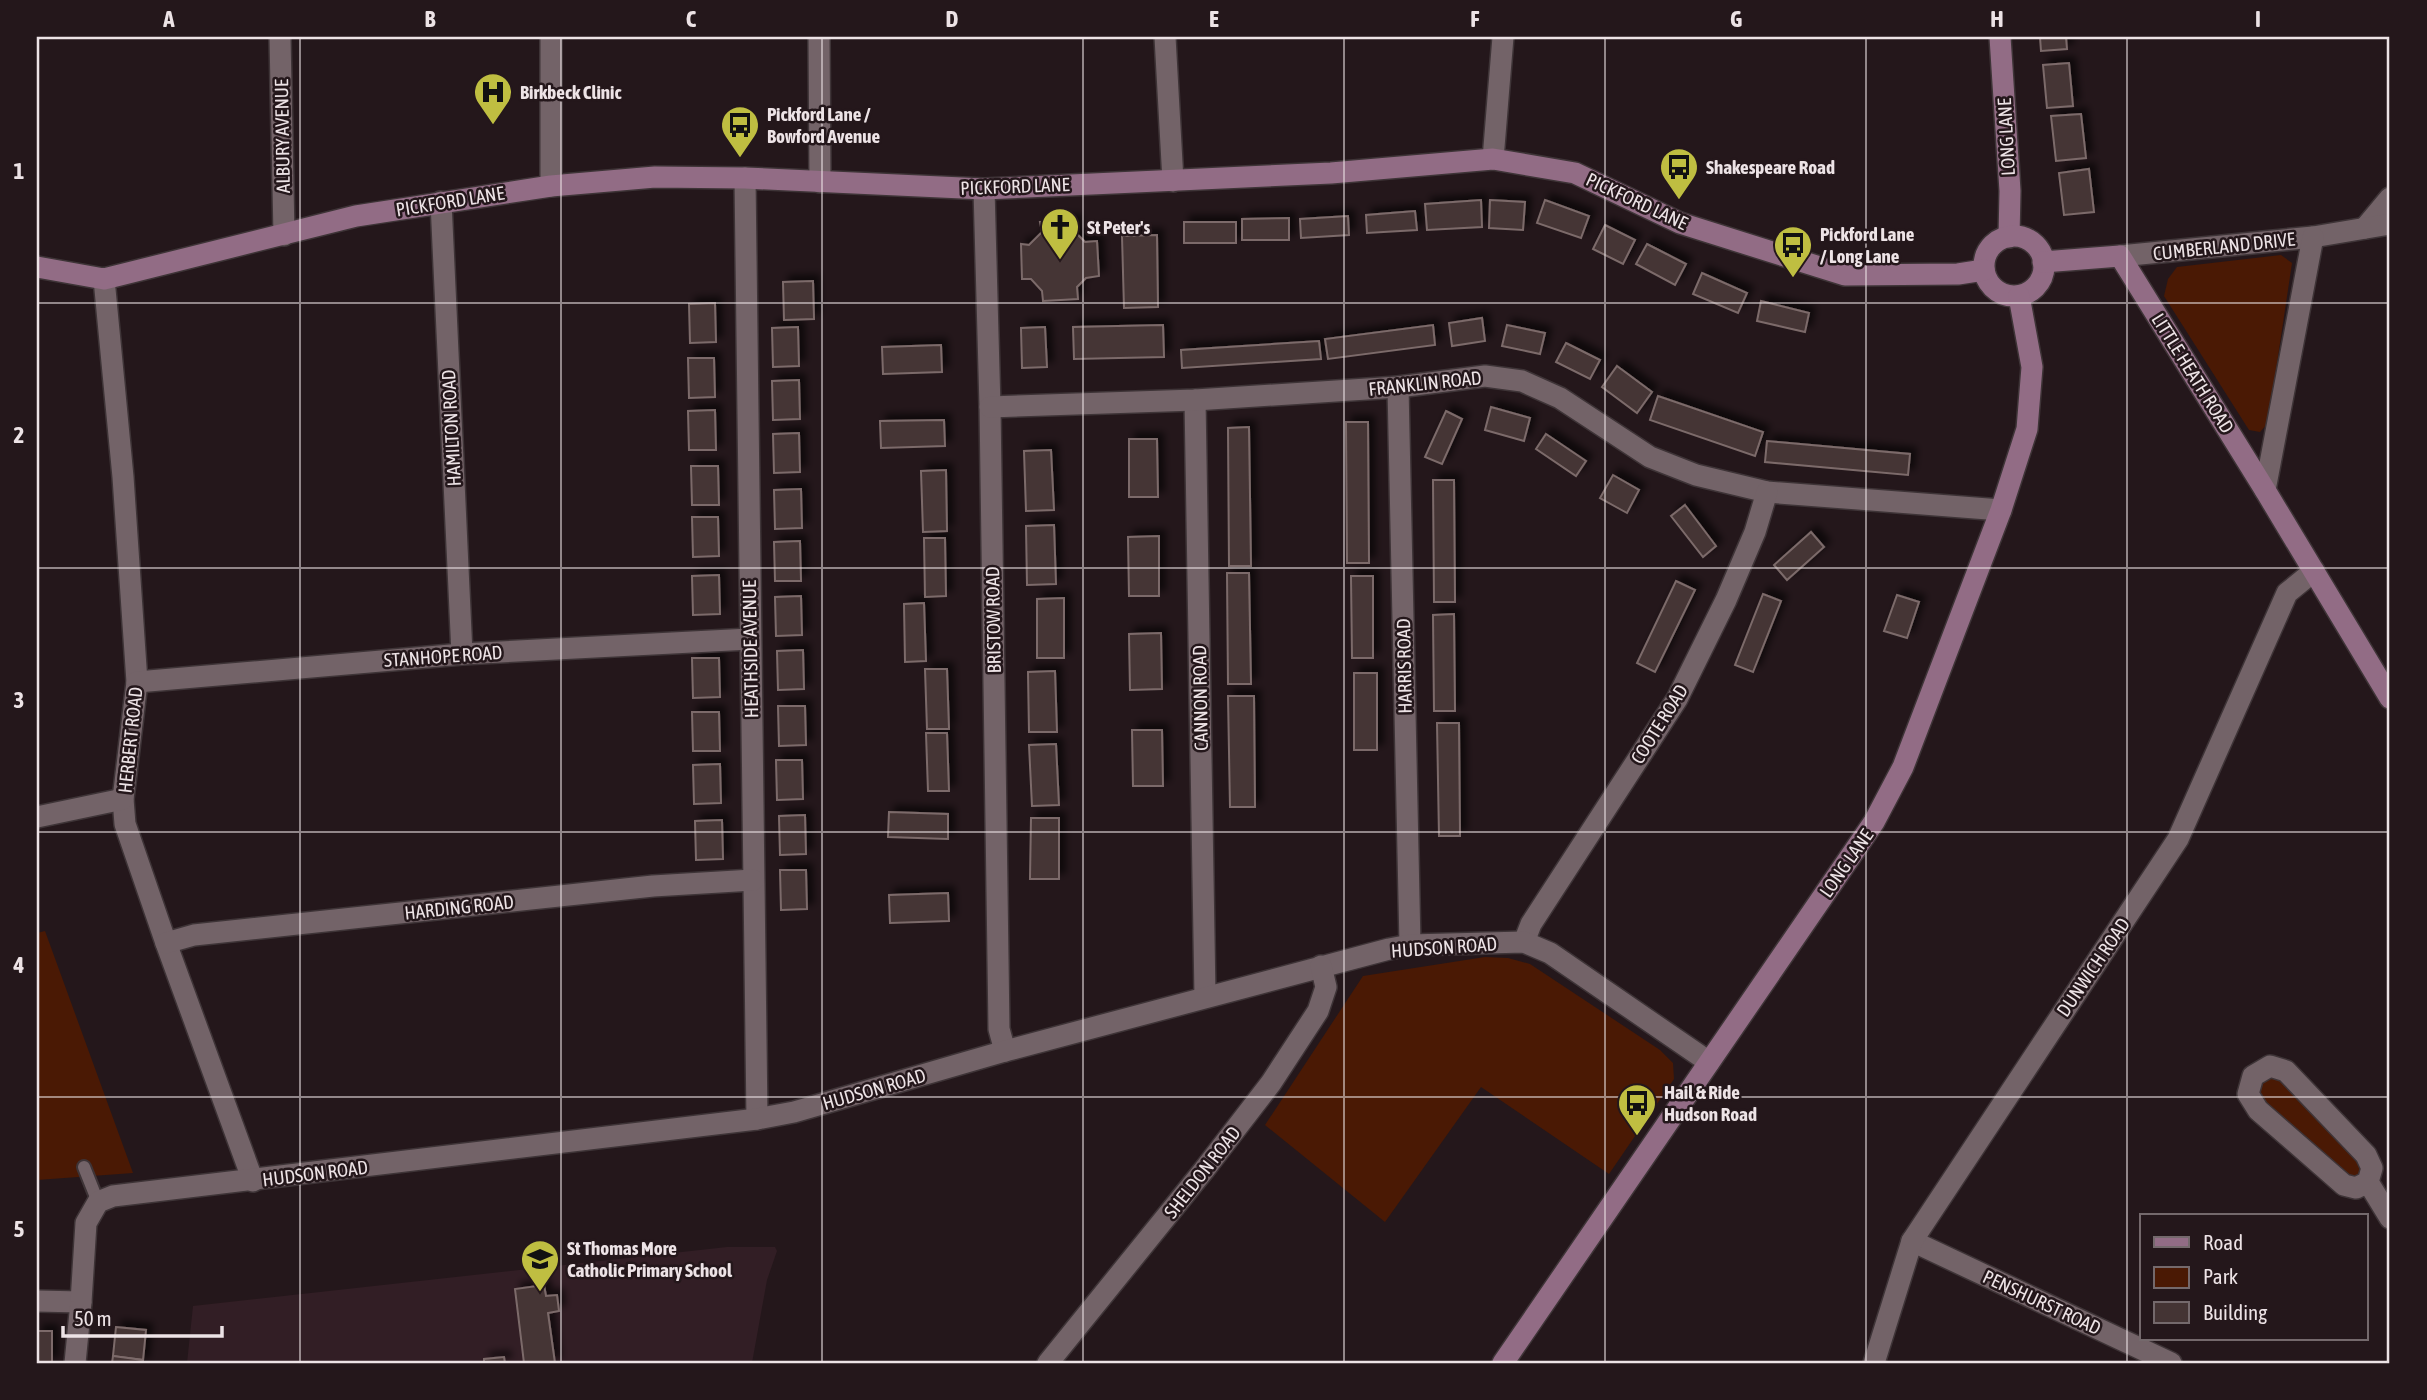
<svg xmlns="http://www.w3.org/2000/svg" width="2427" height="1400" viewBox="0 0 2427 1400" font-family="'Asap Condensed',sans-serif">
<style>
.built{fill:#321e25}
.green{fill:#4a1904}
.building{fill:#443434;stroke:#7c6b6a;stroke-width:2;filter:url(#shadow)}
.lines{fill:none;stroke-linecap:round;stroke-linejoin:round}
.lane-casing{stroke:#3e3437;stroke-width:16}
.street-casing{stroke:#3e3437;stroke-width:24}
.secondary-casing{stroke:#3e3437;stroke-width:24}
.lane{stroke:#736368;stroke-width:12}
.street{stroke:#736368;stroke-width:21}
.secondary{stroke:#926c85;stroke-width:21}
.grid{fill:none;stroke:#ede3e6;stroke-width:2;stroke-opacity:0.55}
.labels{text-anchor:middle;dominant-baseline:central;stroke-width:5;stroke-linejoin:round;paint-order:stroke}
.poi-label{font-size:19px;font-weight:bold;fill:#ede3e6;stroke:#24171b;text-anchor:start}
.street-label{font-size:19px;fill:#ede3e6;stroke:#24171b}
.neatline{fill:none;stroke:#ede3e6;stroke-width:2.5}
.grid-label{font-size:23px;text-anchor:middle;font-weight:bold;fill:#ede3e6}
</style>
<defs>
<filter id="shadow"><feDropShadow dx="6" dy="-6" stdDeviation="3.5" flood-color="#0009"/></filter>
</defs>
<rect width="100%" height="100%" fill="#24171b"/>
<!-- built -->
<path class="built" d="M727,1247H775L777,1251L767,1280L752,1363H187L193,1306Z"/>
<!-- green -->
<g class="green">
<path d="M2281,255L2292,263L2268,423L2260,432L2249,430L2164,296L2168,279L2177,267Z"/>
<path d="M45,931L133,1173L37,1180V933Z"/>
<path d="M1485,957L1508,958L1530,964L1660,1050L1673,1063L1674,1079L1609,1174L1481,1087L1385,1222L1265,1125L1363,976Z"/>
<path d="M2269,1078L2282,1080L2362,1162L2365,1173L2350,1182L2261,1103L2258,1092L2260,1084Z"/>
</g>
<!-- building -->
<g class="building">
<path d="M2040,37H2066L2067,49L2041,51Z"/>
<path d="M2069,63L2073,106L2047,108L2043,65Z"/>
<path d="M2081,114L2086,158L2056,161L2051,116Z"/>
<path d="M2089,169L2094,212L2064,215L2059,173Z"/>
<path d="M1481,200L1482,227L1427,230L1425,204Z"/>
<path d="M1490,200L1525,202L1523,230L1489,228Z"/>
<path d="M1545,200L1589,216L1581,238L1537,223Z"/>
<path d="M1415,211L1417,230L1367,233L1366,215Z"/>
<path d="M1348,216L1349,235L1301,238L1300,219Z"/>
<path d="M1289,218V240H1242V219Z"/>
<path d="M1075,221V232L1085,242L1097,241L1099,276L1086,278L1077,287L1078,299L1043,301L1042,291L1031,279H1022L1021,244L1029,245L1042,232L1040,222Z"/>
<rect x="1184" y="222" width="52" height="21"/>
<path d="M1605,225L1635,240L1623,264L1593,249Z"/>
<path d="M1157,235L1158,307L1124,308L1122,236Z"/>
<path d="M1647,244L1686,264L1675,285L1636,264Z"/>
<path d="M1702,273L1747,293L1738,313L1693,294Z"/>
<path d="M813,281L814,319L784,320L783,282Z"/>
<path d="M1761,301L1809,313L1805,332L1757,321Z"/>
<path d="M715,303L716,342L690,343L689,304Z"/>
<path d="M1482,318L1485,341L1452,346L1449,323Z"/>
<path d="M1163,325L1164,357L1074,359L1073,327Z"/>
<path d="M1433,325L1435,345L1328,359L1325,339Z"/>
<path d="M1507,325L1545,333L1540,354L1502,346Z"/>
<path d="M798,327L799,366L773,367L772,328Z"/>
<path d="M1045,327L1047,367L1022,368L1021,328Z"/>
<path d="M1319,341L1321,359L1182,368L1181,350Z"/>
<path d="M1566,343L1600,360L1590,379L1556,362Z"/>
<path d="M941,345L942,372L883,374L882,347Z"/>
<path d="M688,358H714L715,397L689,398Z"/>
<path d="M1617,366L1652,392L1637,413L1602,387Z"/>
<path d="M799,380L800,419L773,420L772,381Z"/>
<path d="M1658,396L1763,432L1755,456L1650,420Z"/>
<path d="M1491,407L1530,418L1524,441L1485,430Z"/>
<path d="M715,410L716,450H689L688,411Z"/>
<path d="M1446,411L1462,419L1442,464L1425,457Z"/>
<path d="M944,420L945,446L881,448L880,421Z"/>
<path d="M1346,422H1368L1369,563H1347Z"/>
<path d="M1249,427L1251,566H1229L1228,428Z"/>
<path d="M799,433L800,472L774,473L773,434Z"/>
<path d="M1546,434L1586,461L1576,476L1536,449Z"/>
<path d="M1129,439H1157L1158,497H1129Z"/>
<path d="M1767,441L1910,454L1908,475L1765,462Z"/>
<path d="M1051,450L1054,510L1026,511L1024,451Z"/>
<path d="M691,466H718L719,505H692Z"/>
<path d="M946,470L947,531L923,532L921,471Z"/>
<path d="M1613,475L1639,490L1627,513L1600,498Z"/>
<path d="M1433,480H1454L1455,602H1434Z"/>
<path d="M801,489L802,528L775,529L774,490Z"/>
<path d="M1685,505L1716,546L1703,557L1671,516Z"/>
<path d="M692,517H718L719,556L693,557Z"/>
<path d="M1054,525L1056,584L1027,585L1026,526Z"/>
<path d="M1811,532L1824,547L1787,580L1774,565Z"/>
<path d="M1159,536V596H1129L1128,537Z"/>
<path d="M924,538H945L946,596L925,597Z"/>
<path d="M800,541L801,581H775L774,542Z"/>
<path d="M1227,573H1249L1251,684H1228Z"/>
<path d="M719,575L720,614L693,615L692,576Z"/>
<path d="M1351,576H1373V658H1352Z"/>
<path d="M1676,581L1695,590L1655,672L1637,663Z"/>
<path d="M1763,594L1781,601L1753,672L1735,665Z"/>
<path d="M1897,595L1919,602L1907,638L1884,631Z"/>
<path d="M801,596L802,635L776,636L775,597Z"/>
<path d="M1064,598V658H1037V599Z"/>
<path d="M924,603L926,661L905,662L904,604Z"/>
<path d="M1454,614L1455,711H1434L1433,615Z"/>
<path d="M1161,633L1162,689L1130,690L1129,634Z"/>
<path d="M803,650L804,689L778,690L777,651Z"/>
<path d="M692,658H719L720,697L693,698Z"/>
<path d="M925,669H947L949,729H927Z"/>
<path d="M1055,671L1057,732H1029L1028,672Z"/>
<rect x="1354" y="673" width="23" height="77"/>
<path d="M1228,696H1254L1255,807H1230Z"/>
<path d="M778,706H805L806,745L779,746Z"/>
<path d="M692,712H719L720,751H693Z"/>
<path d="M1437,723H1459L1460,836H1439Z"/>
<path d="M1132,730H1162L1163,786H1133Z"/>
<path d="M926,733H947L949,791H928Z"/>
<path d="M1056,744L1059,805L1032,806L1029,745Z"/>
<path d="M776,760H802L803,799L777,800Z"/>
<path d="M720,764L721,803L694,804L693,765Z"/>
<path d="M889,812L948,814V839L888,837Z"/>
<path d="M805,815L806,854L780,855L779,816Z"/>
<path d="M1031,818H1059V879H1030Z"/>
<path d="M722,820L723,859L696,860L695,821Z"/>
<path d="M780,870H806L807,909L781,910Z"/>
<path d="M948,893L949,921L890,923L889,895Z"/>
<path d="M544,1285L546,1296L557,1295L559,1311L548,1313L555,1363H524L515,1289Z"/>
<path d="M116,1327L146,1330L143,1360L113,1356Z"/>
<rect x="37" y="1331" width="15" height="32"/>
<path d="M113,1356L143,1360V1363H112Z"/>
<path d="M504,1357L505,1363H484V1359Z"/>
</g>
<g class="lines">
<defs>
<path id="lane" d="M84,1167L98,1202"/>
<g id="street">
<path d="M280,37L284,235"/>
<path d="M551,37V186"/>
<path d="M819,37L820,182"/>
<path d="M1165,37L1173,181"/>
<path d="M1493,159L1503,37"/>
<path d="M745,178L757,1119"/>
<path d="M984,189L990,407L999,1029L1005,1051"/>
<path d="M441,202L462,654"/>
<path d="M2365,228L2390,198"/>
<path d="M2120,256L2313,237L2390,224"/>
<path d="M104,279L123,477L137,682L123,799L125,824L166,943L253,1181"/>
<path d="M1398,387L1410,945"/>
<path d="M1195,400L1205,996"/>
<path d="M990,407L1195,400L1398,387L1485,376L1522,381L1560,398L1650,457L1696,475L1767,492L2001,510"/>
<path d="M2265,490L2313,237"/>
<path d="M137,682L462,654L750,639"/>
<path d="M37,817L123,799"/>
<path d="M1524,942L1531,924L1677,699L1726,600L1755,532L1767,492"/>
<path d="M166,943L194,935L653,886L753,880"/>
<path d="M2368,1182L2356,1188L2344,1185L2258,1110L2248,1094L2253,1076L2270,1066L2286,1071L2366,1155L2372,1168L2368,1182L2390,1218"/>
<path d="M1912,1241L2171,1363"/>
<path d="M37,1301L81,1302"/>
<path d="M75,1363L81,1302L86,1223L98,1202L113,1196L757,1119L794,1112L1005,1051L1389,949L1410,945L1524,942L1550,953L1709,1062"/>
<path d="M1048,1363L1204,1170L1271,1083L1318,1011L1326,987L1321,966"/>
<path d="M1874,1363L1912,1241L2178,839L2287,593L2314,571"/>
</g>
<g id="secondary">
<path d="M2000,37L2010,191L2009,237"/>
<circle cx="2014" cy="266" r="30"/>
<path d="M2043,262L2120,256L2265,490L2390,698"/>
<path d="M37,267L104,279L356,216L551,186L655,177L745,178L984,189L1331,173L1493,159L1575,173L1680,223L1845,275L1958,274L1984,270"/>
<path d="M1503,1363L1874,822L1903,767L2001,510L2027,429L2032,367L2019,296"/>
</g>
</defs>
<!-- lane casing -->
<use href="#lane" class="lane-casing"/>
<!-- street casing -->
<use href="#street" class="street-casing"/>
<!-- secondary casing -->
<use href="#secondary" class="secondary-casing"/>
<!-- lane -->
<use href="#lane" class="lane"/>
<!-- street -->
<use href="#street" class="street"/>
<!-- secondary -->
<use href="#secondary" class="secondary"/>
</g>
<!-- grid -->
<path class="grid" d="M300,37V1363M561,37V1363M822,37V1363M1083,37V1363M1344,37V1363M1605,37V1363M1866,37V1363M2127,37V1363M37,303H2390M37,568H2390M37,832H2390M37,1097H2390"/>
<!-- icons -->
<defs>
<symbol id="hospital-pin" viewBox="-11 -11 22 30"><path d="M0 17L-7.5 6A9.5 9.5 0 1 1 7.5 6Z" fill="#bfbe41" stroke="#24171b"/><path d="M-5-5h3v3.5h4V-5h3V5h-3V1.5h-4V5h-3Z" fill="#111"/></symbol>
<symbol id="bus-pin" viewBox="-11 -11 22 30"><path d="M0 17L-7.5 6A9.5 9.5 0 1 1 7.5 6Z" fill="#bfbe41" stroke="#24171b"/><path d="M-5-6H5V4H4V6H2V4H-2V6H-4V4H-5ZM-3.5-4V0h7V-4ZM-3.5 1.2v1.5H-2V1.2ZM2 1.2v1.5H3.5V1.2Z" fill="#111"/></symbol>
<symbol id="church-pin" viewBox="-11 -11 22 30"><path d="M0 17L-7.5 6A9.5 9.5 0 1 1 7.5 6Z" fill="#bfbe41" stroke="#24171b"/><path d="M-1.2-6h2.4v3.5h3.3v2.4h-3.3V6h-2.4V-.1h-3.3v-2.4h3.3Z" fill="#111"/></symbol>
<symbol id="school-pin" viewBox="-11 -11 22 30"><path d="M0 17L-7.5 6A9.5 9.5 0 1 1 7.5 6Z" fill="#bfbe41" stroke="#24171b"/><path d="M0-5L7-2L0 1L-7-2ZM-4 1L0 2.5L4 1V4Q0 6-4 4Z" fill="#111"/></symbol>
</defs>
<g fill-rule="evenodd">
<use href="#hospital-pin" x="471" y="70" width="44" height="60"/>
<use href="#bus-pin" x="718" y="103" width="44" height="60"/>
<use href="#bus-pin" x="1657" y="145" width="44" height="60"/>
<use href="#church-pin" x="1038" y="205" width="44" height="60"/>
<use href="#bus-pin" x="1771" y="223" width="44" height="60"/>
<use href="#bus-pin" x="1615" y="1081" width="44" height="60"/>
<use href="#school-pin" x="518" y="1237" width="44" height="60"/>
</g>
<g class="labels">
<!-- poi labels -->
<g class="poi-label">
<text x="520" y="92">Birkbeck Clinic</text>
<text x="767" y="114">Pickford Lane /<tspan x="767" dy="22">Bowford Avenue</tspan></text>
<text x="1706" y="167">Shakespeare Road</text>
<text x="1087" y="227">St Peter's</text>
<text x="1820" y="234">Pickford Lane<tspan x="1820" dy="22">/ Long Lane</tspan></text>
<text x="1664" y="1092">Hail &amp; Ride<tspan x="1664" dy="22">Hudson Road</tspan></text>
<text x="567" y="1248">St Thomas More<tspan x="567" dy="22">Catholic Primary School</tspan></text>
</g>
<!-- street labels -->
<g class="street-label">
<text transform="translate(282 136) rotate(-91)">ALBURY AVENUE</text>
<text transform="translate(2006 137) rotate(-93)">LONG LANE</text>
<text transform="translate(1015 186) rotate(-2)">PICKFORD LANE</text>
<text transform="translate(450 201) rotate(-9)">PICKFORD LANE</text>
<text transform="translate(1637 201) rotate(25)">PICKFORD LANE</text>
<text transform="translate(2224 246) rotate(-6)">CUMBERLAND DRIVE</text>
<text transform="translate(2193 373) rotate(58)">LITTLE HEATH ROAD</text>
<text transform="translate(1425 383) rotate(-6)">FRANKLIN ROAD</text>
<text transform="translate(451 428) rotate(-93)">HAMILTON ROAD</text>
<text transform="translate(993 620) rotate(-91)">BRISTOW ROAD</text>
<text transform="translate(750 649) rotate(-91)">HEATHSIDE AVENUE</text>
<text transform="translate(443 656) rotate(-4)">STANHOPE ROAD</text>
<text transform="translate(1404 666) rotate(-91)">HARRIS ROAD</text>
<text transform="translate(1200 698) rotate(-91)">CANNON ROAD</text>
<text transform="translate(1659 724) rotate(-58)">COOTE ROAD</text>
<text transform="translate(130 740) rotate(-84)">HERBERT ROAD</text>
<text transform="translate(1846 863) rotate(-55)">LONG LANE</text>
<text transform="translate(459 907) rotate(-6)">HARDING ROAD</text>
<text transform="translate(1444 947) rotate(-4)">HUDSON ROAD</text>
<text transform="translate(2093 967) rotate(-56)">DUNWICH ROAD</text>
<text transform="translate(874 1089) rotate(-16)">HUDSON ROAD</text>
<text transform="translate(1202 1172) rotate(-52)">SHELDON ROAD</text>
<text transform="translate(315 1173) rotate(-7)">HUDSON ROAD</text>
<text transform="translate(2042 1302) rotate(25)">PENSHURST ROAD</text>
</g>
</g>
<!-- border -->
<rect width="2427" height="1400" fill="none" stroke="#24171b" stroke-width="77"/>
<!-- legend -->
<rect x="2140" y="1214" width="228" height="126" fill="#24171b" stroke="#74696c" stroke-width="2"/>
<rect x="2154" y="1237" width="35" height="10" fill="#926c85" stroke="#74696c" stroke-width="2"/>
<text x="2203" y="1250" font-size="21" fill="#ede3e6">Road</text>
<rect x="2154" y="1267" width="35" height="21" fill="#4a1904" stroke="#74696c" stroke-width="2"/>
<text x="2203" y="1284" font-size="21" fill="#ede3e6">Park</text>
<rect x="2154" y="1302" width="35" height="21" fill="#443434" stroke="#74696c" stroke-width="2"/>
<text x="2203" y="1320" font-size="21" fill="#ede3e6">Building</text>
<!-- scale -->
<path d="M63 1326v10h159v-10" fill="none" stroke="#ede3e6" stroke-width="3.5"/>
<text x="74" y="1326" font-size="21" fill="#ede3e6" stroke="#24171b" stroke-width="5" paint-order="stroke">50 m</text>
<rect x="38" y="38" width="2350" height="1324" class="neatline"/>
<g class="grid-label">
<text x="169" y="27">A</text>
<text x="430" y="27">B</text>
<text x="691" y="27">C</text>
<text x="952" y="27">D</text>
<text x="1214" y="27">E</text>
<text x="1475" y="27">F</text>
<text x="1736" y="27">G</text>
<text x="1997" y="27">H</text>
<text x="2258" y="27">I</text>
<text x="19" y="179">1</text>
<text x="19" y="443">2</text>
<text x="19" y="708">3</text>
<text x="19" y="973">4</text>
<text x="19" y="1237">5</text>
</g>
</svg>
